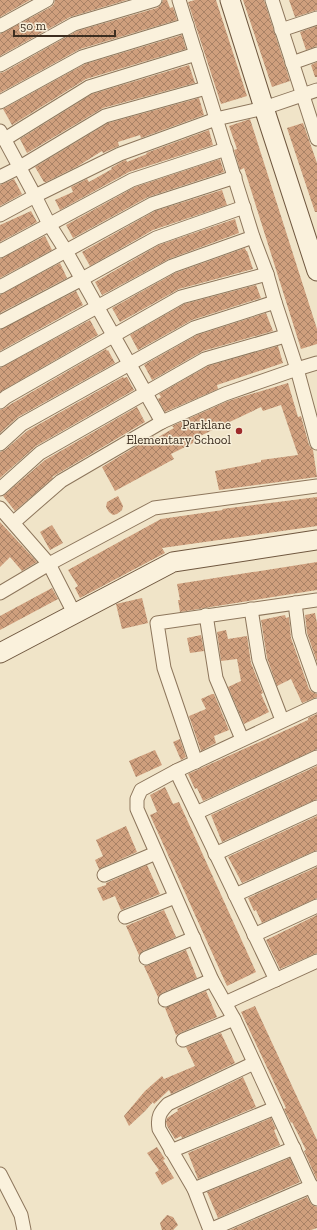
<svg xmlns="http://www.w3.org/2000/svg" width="317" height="1230" viewBox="0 0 317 1230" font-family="'Zilla Slab',serif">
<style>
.building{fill:url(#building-cross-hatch)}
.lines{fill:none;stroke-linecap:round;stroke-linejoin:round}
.street-casing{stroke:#8d765c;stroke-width:15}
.secondary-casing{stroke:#6f573f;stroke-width:21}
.street{stroke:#faf1dc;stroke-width:13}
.secondary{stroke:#faf1dc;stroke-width:19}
.poi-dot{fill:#9e2a2b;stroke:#f7eed8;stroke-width:1.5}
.labels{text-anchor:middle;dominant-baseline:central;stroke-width:3;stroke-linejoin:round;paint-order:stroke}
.poi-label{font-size:13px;fill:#3d2e20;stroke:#f7eed8;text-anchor:end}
</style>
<defs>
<pattern id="building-cross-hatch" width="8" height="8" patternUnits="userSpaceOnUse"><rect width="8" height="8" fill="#cf9f7d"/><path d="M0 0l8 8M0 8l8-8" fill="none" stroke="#a98266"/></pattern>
</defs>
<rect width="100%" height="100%" fill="#f0e4c8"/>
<!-- building -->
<g class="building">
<path d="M0,0H30L0,17Z"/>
<path d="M55,0H127L70,17L0,56V34L51,7L54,4Z"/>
<path d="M163,0H167L170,8L173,7L177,20L80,49L0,93V73L4,72L77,31L157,8L161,5Z"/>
<path d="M195,0H216L247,96L221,104L188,2Z"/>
<path d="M243,0H264L290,81L272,87Z"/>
<path d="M289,0H317V10L295,17Z"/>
<path d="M317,26V46L306,50L300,32Z"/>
<path d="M182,35L186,49L86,79L12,125L3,109L85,64Z"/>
<path d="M317,62V77H315L311,65Z"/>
<path d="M189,65L195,83L103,108L27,153L20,139L92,94Z"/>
<path d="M199,98L204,115L141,138L140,135L118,142L119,146L103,153L102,151L78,166L46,182H44L35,167L108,123Z"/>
<path d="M250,119L317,329V344L301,349L244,168L240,170L234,150L237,149L229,126Z"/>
<path d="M303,123L317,163V212H315L287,128Z"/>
<path d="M209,130L213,145L129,172L60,210L55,200L73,192L71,187L87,179L89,182L112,169L111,168L123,161L126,160L127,162L147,154L146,153Z"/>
<path d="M220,159L224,172L148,197L73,238L66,225L135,187Z"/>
<path d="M14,179L22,194L0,206V185Z"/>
<path d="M222,190L227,205L153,230L90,266L82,252L155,211Z"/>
<path d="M31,211L37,222L0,242V225Z"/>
<path d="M235,219L239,233L169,259L102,295L95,282L159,245Z"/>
<path d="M45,236L52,250L0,278V259Z"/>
<path d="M245,248L246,251H247L253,269L179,289L120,322L112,308L175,273Z"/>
<path d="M60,263L67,278L0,313V295Z"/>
<path d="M256,285L261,298L192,320L138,350L130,335L184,304Z"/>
<path d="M76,291L83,305L0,351V330Z"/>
<path d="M266,313L273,331L203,351L152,380L144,365L197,335Z"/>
<path d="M90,320L98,335L0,392V368Z"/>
<path d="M278,346L283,363L217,385L218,389L165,412L158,399L161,397L159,394L208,366Z"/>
<path d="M106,349L107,351L108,350L115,363L18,417L0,433V410L5,408L11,404Z"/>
<path d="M123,377L124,378L127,377L134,390L36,446L0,478V452L5,450L27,431Z"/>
<path d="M288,383L298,417L301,416L309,445L313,450L317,477L219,490L215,471L261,462V460L298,455L281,405L263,411L261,407L200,436L201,439L171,454L174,459L115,491L102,467L153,436L155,439L174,428L172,426L228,401Z"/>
<path d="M137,407L145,422L52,477L53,478L15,511L3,496L45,460Z"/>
<path d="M118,496L123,506L122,510L117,514L113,515L109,512L106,507L107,502Z"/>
<path d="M317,497V526L162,548L165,553L80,598L75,588L78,586L68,570L161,519L223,510L222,509Z"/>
<path d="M0,522L25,549L37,562L22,571L10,557L0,567Z"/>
<path d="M52,525L63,543L50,550L40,532Z"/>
<path d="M317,562V590L180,612L178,600H180L177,584Z"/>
<path d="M52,588L58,599L0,630V616Z"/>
<path d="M142,598L148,623L122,629L116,604Z"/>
<path d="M315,613L317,623V662L307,633L305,615Z"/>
<path d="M285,615L286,618L289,617L291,638L309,689L312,692L317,694V697L302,703L291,679L277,686L267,658L261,620Z"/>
<path d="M226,630L228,639L247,636L251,663L263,693L261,694L269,712L244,724L228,687L241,681L237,659L221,661L217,632Z"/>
<path d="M201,635L204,651L190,653L187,638Z"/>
<path d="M212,694H214L229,730L214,736L216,743L201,751L189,716L206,709L201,699Z"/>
<path d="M317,714V749L203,801L197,788L195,789L188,774L273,736L308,720V718Z"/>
<path d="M180,739L186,757L181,760L173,742Z"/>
<path d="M155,750L162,765L136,777L129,761Z"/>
<path d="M317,766V799L222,842L211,815Z"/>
<path d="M165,787L173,804L179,802L256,972L227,986L150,815L157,812L150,795Z"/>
<path d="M317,816V850L242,883L228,857Z"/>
<path d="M126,826L137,852L99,869L95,860L103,856L96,840Z"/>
<path d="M147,865L160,894L121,910L115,896L103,901L97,888L106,885V883Z"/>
<path d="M317,867V898L262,923L256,910L254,911L248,898Z"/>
<path d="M164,910L176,937L143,951L139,955L126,926Z"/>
<path d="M317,915V953L280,969L266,940Z"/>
<path d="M186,950L197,978L162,993L158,997L144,966L149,965Z"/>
<path d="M206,991L217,1017L180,1033L176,1035L165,1008Z"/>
<path d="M255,1006L317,1140V1180L304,1151L306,1150L292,1122L291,1123L284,1109L286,1108L241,1012Z"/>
<path d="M221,1033L235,1063L171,1094L169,1090L154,1104L153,1102L145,1111L129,1126L124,1116L145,1091L162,1076L164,1079L195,1066L186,1047Z"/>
<path d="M243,1077L256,1107L182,1138L181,1136L175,1139L167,1126L166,1122L167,1118L178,1111L177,1109Z"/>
<path d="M271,1118L276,1129L274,1130L280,1145L198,1179L188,1153Z"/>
<path d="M157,1147L165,1159L163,1160L174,1178L162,1185L155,1173L159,1170L147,1153Z"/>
<path d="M290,1158L300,1182L218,1218L207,1192Z"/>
<path d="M307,1197L312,1205L317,1207V1228L311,1230H230Z"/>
<path d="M167,1215L173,1217L178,1225L173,1230H162L160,1223Z"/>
</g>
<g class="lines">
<defs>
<g id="street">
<path d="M179,0L253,237L267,274L275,302L297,369L317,443"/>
<path d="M272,0L317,139"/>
<path d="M0,26L47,0"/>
<path d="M281,30L317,18"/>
<path d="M292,63L317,54"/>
<path d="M0,65L74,24L155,0"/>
<path d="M0,102L82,57L187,25"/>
<path d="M0,131L35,196L49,224L66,251L162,422"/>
<path d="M5,139L89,87L196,54"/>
<path d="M0,177L20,167L105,116L206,88"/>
<path d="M0,215L35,196L120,154L216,119L264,108L317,90"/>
<path d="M0,251L132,180L226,149"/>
<path d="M0,287L152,204L235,177"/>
<path d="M0,322L82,279L156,238L244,207"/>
<path d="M0,360L172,266L253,237"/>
<path d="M0,402L6,397L181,297L267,274"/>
<path d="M0,444L22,424L194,328L275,302"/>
<path d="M0,489L40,453L205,359L285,336"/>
<path d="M0,508L49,564L74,613"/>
<path d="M14,522L61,481L162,422L225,394L297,369L317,363"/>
<path d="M0,593L49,564L154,508L317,486"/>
<path d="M295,603L299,635L317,686"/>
<path d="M251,609L259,660L282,720"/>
<path d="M206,615L216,678L242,739"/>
<path d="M317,705L176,771L141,790L137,799V809L212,980L234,1019L317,1199"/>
<path d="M196,762L164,668L157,623L317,600"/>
<path d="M176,771L276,980"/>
<path d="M196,813L317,757"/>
<path d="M215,854L317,807"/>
<path d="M104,875L156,853"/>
<path d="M235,895L317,858"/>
<path d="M125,917L175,897"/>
<path d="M254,935L317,906"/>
<path d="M146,958L194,938"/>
<path d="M165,1000L212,980"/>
<path d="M225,1003L317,961"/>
<path d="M183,1040L234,1019"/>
<path d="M171,1151L275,1108"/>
<path d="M0,1174L21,1215L24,1230"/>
<path d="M194,1189L294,1148"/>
<path d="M210,1230L194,1189L159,1129C157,1117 160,1112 168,1104L254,1063"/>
<path d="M210,1230L312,1186"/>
</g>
<g id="secondary">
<path d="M230,0L264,108L317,271"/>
<path d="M0,653L173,562L317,540"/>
</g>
</defs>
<!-- street casing -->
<use href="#street" class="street-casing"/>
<!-- secondary casing -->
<use href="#secondary" class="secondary-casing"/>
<!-- street -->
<use href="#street" class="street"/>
<!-- secondary -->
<use href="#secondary" class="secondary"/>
</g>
<!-- markers -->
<circle class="poi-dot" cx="239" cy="431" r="4"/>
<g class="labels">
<!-- poi labels -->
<g class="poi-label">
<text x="231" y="424">Parklane<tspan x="231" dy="15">Elementary School</tspan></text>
</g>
</g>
<!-- scale -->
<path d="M14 30v6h101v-6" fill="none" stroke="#3d2e20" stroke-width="2"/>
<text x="20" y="30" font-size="12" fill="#3d2e20" stroke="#f7eed8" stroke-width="3" paint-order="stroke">50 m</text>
</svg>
